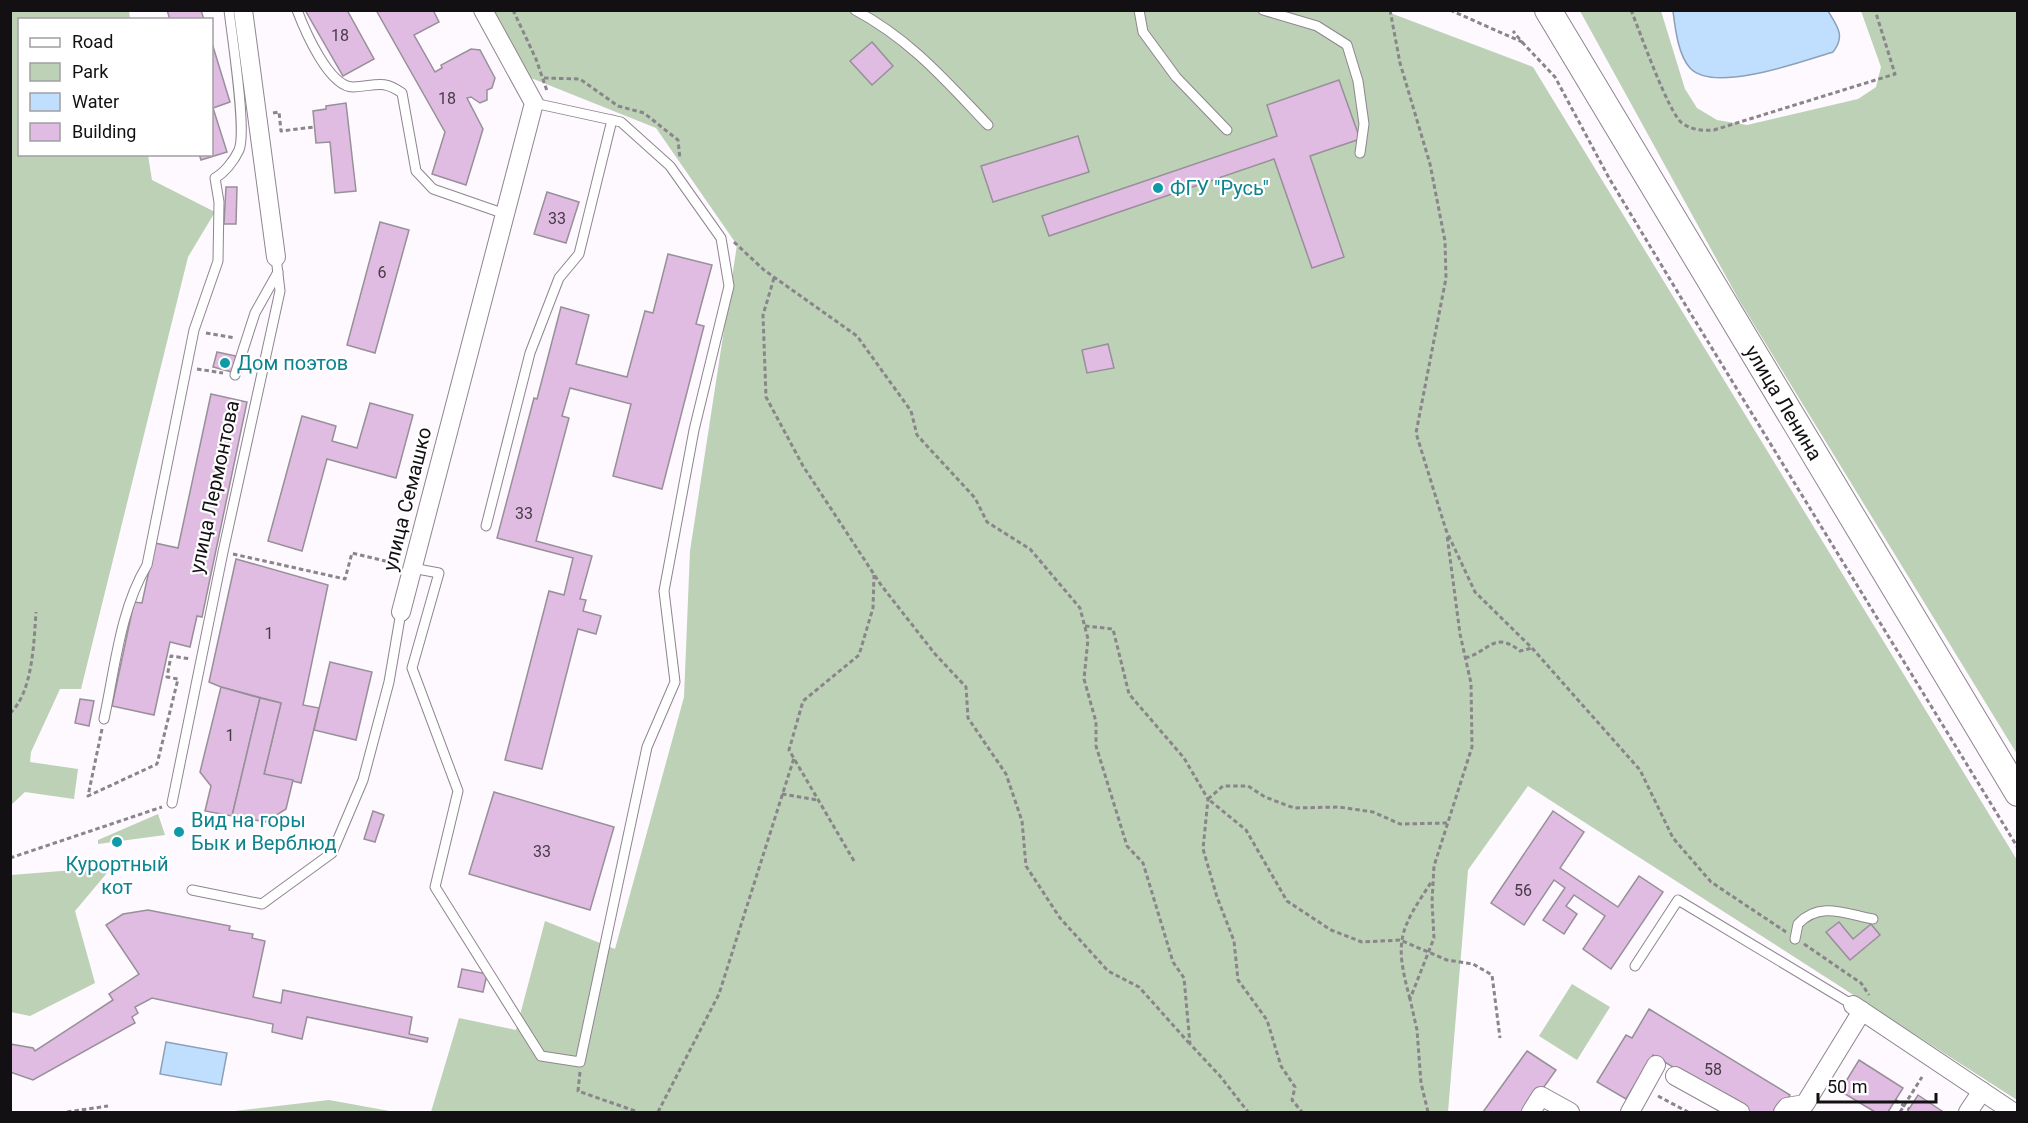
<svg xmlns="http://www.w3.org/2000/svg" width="2028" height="1123" viewBox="0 0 2028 1123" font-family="Roboto,sans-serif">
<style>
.green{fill:#bcd1b6}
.water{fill:#c0defd;stroke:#8ca0b7;stroke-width:1.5}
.building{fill:#e0bbe2;stroke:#979098;stroke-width:1.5}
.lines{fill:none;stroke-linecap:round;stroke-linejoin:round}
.service-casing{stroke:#8e868e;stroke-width:11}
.minor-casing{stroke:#8e868e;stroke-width:20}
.secondary-casing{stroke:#8e868e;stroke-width:28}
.path{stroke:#89858a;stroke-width:3;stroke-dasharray:4.5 3;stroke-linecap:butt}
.service{stroke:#fff;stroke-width:9}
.minor{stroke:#fff;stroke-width:18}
.secondary{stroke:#fff;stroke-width:26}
.culture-dot{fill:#0f9aa8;stroke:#fff;stroke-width:2}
.labels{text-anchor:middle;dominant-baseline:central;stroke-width:4.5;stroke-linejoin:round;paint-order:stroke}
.number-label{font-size:16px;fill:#463b47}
.culture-label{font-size:20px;fill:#0d838f;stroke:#fff;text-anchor:start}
.street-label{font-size:20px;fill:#131013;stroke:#fff}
</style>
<rect width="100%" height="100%" fill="#fef8ff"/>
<!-- green -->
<g class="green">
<path d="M11,11H129L130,19L20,20V154L148,155L152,180L215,212L188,257L81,689H60L31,752L30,762L78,769L74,799L25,792L11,805Z"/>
<path d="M493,11H1385L1533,67L2017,860V1100L1528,786L1468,870L1448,1112H431L459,1018L516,1030L545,921L615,949L684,697L690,551L737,245L656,128L531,78Z"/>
<path d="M1580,11H1661L1685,89L1697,108L1717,120L1747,125L1858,99L1876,87L1881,67L1861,11H2017V754L1739,300Z"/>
<path d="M158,814L165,835L98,844V840Z"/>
<path d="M112,867L75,911L95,983L30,1016L11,1012V875Z"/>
<path d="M1572,984L1610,1007L1577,1060L1539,1036Z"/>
<path d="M329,1100L395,1112H226Z"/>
</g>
<!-- water -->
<g class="water">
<path d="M1673,11H1828C1837,26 1846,36 1833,52C1803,61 1714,94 1690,68C1678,55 1675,27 1673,11Z"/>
<path d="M166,1042L227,1053L221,1085L160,1074Z"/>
</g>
<!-- building -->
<g class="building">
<path d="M167,10H201L204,20H170Z"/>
<path d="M305,10H347L374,59L343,76Z"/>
<path d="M376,10H433L439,22L414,35L435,72L442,68L441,65L471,49L480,50L495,78L492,88L487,90V100L480,103L471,97L467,98L483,129L466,185L432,174L445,132Z"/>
<path d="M872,42L893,66L872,85L850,61Z"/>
<path d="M212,43L230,102L213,108L227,152L201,160L199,154H212Z"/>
<path d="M1339,80L1360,139L1310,156L1344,257L1312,268L1274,159L1049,236L1042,216L1277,136L1267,105Z"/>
<path d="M346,103L356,191L335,193L330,142L316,143L313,111L326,109V106Z"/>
<path d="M1078,136L1089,172L993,202L981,166Z"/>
<path d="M226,187H237L236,224H224Z"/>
<path d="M547,192L579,202L566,243L534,234Z"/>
<path d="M380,222L409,230L375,353L347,345Z"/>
<path d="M668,254L712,265L696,324L704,326L662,489L613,476L631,404L570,388L562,416L569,418L536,541L592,556L580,599L586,600L583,611L601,616L596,634L578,629L542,769L505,760L549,591L564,595L573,558L497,538L534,398L537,399L561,307L589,315L576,364L627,377L645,311L653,313Z"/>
<path d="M1108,344L1114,368L1087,373L1082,350Z"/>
<path d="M217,352L236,356L232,372L213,367Z"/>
<path d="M211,394L247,402L202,617L197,616L190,647L170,642L154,715L112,706L134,602L142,603L155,543L178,548Z"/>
<path d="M370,403L413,415L396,478L327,459L302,551L268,541L302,416L336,426L332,441L357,448Z"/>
<path d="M236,559L328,585L303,705L319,708L301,783L264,774L281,703L221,687L209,682Z"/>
<path d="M330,662L372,672L356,740L314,730Z"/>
<path d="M221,687L260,698L232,816L205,811L211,786L200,772Z"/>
<path d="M260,698L281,703L264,774L293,780L286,809L266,822L232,816Z"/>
<path d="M80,699L94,701L89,726L75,723Z"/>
<path d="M494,792L614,827L590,910L469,874Z"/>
<path d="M373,811L384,815L375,842L364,839Z"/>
<path d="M1553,811L1584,832L1560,868L1618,907L1639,876L1663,892L1611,969L1583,949L1605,916L1574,895L1566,906L1577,914L1564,934L1543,920L1565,888L1554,880L1524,925L1491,903Z"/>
<path d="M148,910L230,926L229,930L253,934L252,938L265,941L253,997L281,1003L283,990L412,1017L409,1034L428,1038L427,1042L307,1017L302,1039L272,1032L273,1024L152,998L135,1007L138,1013L132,1017L135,1023L33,1080L10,1072V1044L33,1048L35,1051L113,1000L109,994L139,974L106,925L123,914Z"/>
<path d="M1839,922L1853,939L1871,924L1880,935L1850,960L1826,932Z"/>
<path d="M462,969L487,974L483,992L458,987Z"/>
<path d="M1649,1009L1790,1095L1779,1112H1748L1653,1055L1626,1099L1597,1082L1626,1035L1632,1038Z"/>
<path d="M1527,1051L1556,1070L1526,1112H1483Z"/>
<path d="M1859,1060L1903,1088L1888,1112H1875L1840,1091Z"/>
<path d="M1918,1095L1942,1111L1941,1112H1907Z"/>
</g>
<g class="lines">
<defs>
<g id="service">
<path d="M297,10C305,31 329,87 353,87C376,86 382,79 402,93L416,171L433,189L505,214"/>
<path d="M855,10C911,40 945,80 988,125"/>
<path d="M1139,10L1143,32L1176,77L1227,130"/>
<path d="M1263,10L1317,26L1347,45L1358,81L1364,124L1360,153"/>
<path d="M235,375L255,313L278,272"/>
<path d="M486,526L530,353L559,278L579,254L612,120"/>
<path d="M412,568L439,573L412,668L458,791L435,887L541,1056L580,1062L647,747L675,682L664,591L694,430L729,286L721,238L670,166L621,122L534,103"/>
<path d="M104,719C115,668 120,610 147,565L194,330L218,261L219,202L215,178C224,173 234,161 239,150C247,131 232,37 229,10"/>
<path d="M172,803L223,552L280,291L276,257"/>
<path d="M192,890L262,904L332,853L363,780L389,682L401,612"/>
<path d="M1795,939L1798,924C1820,901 1845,914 1873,919"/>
<path d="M1635,966L1678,900L1853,1005"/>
</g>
<g id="minor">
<path d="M243,10L276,257"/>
<path d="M401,612L534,103L483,10"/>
<path d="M1853,1005L2013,1112"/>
<path d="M1675,1076L1740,1112"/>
<path d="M1531,1112L1541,1096L1570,1112"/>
<path d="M1630,1112L1656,1065"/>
<path d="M1783,1112L1787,1107L1805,1104L1862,1011"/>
<path d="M1968,1112L1982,1091"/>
</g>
<g id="secondary">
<path id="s1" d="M1548,10L2018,793"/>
</g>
</defs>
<!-- service casing -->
<use href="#service" class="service-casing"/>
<!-- minor casing -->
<use href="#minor" class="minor-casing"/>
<!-- secondary casing -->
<use href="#secondary" class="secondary-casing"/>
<!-- path -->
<g class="path">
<path d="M513,10L536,59L547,91"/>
<path d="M1390,10L1400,63L1430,164L1445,241L1446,278L1416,433L1446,530L1475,592L1532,648L1640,770L1673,838L1711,882L1786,932"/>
<path d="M1450,10L1522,42L1513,31"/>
<path d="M1631,10C1640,32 1668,112 1682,123C1692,130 1702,131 1714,130L1895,74L1875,10"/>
<path d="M1522,42L1555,77L1609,178L1683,301L2018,848"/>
<path d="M544,78L580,79L618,106L644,113L678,140L680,159"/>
<path d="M273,113L279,112L281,131L314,127"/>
<path d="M734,242L764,270L857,336L911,411L917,435L975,498L987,522L1030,549L1080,608L1088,639L1084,679L1096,722V746L1127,846L1143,863L1173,962L1184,978L1190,1044L1220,1076L1248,1112"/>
<path d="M774,278L763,315L766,397L803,466L881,585L935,654L966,687L968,718L1006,774L1022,821L1026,866L1060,918L1108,971L1139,987L1189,1043"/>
<path d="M206,333L235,338"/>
<path d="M197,369L223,373"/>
<path d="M233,554L345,579L352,553L398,564"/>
<path d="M1085,626L1113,629L1129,694L1184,758L1208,799L1203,849L1217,897L1234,941L1238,980L1267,1020L1281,1066L1295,1087L1292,1100L1302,1112"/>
<path d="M1465,658C1489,652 1494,630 1520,651L1532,648"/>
<path d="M10,713C33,693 34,640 36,612"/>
<path d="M102,729L88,796L157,764L178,679L167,677L171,656L191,659"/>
<path d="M782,794L818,800"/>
<path d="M1447,823L1400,824L1373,812L1339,807L1294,808L1265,797L1248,786H1223L1208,799L1246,830L1287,901L1331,930L1362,942L1400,940L1447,960L1473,964L1492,975L1500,1038"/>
<path d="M10,858L162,807"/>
<path d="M854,861L789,750L803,701L859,655L873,608L874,575"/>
<path d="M1804,944L1861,983L1869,995"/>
<path d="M1410,999C1394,940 1399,931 1432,881"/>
<path d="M580,1072L578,1091L638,1112"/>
<path d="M1658,1096L1688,1112"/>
<path d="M1895,1100L1909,1109"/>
<path d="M67,1112L108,1106"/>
<path d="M658,1112L719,994L794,758"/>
<path d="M1428,1112L1421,1083L1417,1030L1410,999L1434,938L1432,902L1434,866L1472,747L1471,683L1460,634L1447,535"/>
<path d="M1900,1112L1922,1077"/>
</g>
<!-- service -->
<use href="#service" class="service"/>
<!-- minor -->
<use href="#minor" class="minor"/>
<!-- secondary -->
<use href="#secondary" class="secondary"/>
</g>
<!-- markers -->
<g class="culture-dot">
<circle cx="1158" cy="188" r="6"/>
<circle cx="225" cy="363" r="6"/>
<circle cx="179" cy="832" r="6"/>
<circle cx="117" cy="842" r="6"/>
</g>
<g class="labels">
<!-- number labels -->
<g class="number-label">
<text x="340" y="35">18</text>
<text x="447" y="98">18</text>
<text x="557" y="218">33</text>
<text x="382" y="272">6</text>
<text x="524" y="513">33</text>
<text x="269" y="633">1</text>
<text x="230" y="735">1</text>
<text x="542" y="851">33</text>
<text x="1523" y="890">56</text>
<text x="1713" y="1069">58</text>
</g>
<!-- culture labels -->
<g class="culture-label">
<text x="1170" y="188">ФГУ "Русь"</text>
<text x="237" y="363">Дом поэтов</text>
<text x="191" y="820">Вид на горы<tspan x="191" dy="23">Бык и Верблюд</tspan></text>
<text x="117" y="864" text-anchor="middle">Курортный<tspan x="117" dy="23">кот</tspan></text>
</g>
<!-- street labels -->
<g class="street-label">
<text stroke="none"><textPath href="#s1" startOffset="458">улица Ленина</textPath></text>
<text transform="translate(214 487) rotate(-78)">улица Лермонтова</text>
<text transform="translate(407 499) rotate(-76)">улица Семашко</text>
</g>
</g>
<!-- border -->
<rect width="2028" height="1123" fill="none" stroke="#131013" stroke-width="24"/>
<!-- legend -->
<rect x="18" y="18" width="195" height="138" fill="#ffffff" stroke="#a19fa1" stroke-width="1.5"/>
<rect x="30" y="38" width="30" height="9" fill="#ffffff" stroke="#a19fa1" stroke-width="1.5"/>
<text x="72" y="48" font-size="18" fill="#131013">Road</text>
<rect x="30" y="63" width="30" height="18" fill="#bcd1b6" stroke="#a19fa1" stroke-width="1.5"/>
<text x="72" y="78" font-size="18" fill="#131013">Park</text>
<rect x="30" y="93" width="30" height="18" fill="#c0defd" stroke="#a19fa1" stroke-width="1.5"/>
<text x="72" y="108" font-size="18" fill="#131013">Water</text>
<rect x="30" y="123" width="30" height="18" fill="#e0bbe2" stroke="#a19fa1" stroke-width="1.5"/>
<text x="72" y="138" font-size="18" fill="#131013">Building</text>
<!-- scale -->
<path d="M1818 1093v9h118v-9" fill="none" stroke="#131013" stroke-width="3"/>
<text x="1827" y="1093" font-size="18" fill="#131013" stroke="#ffffff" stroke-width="4.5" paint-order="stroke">50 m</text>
</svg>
